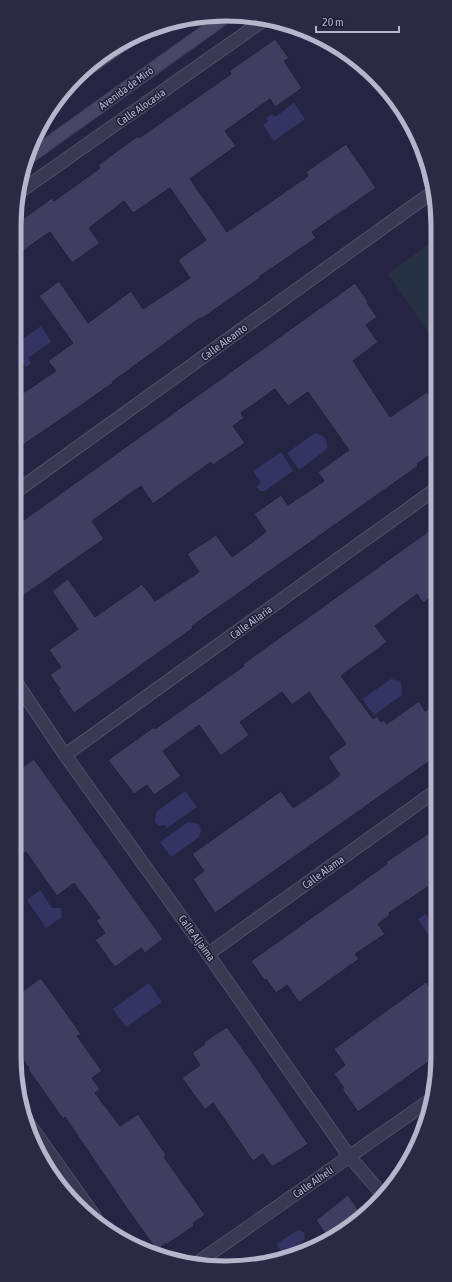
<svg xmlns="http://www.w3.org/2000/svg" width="452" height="1282" viewBox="0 0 452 1282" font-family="'Asap Condensed',sans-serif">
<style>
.green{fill:#263243}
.water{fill:#353264}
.building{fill:#3f3e60;stroke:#211f39}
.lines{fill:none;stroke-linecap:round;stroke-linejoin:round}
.street-casing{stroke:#525069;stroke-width:14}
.secondary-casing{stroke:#413f58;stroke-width:14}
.street{stroke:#3a3852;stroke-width:12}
.secondary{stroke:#494665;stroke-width:12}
.labels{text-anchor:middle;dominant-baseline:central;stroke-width:3;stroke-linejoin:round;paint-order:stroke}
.street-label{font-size:11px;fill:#b7b5cc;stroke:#1f1d37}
.rim{fill:none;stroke:#b7b5cc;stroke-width:5}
</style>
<rect width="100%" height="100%" fill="#252442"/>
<!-- green -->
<path class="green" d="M436,239V343L388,274Z"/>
<!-- water -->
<g class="water">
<path d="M294,103L305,119L274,141L263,125L268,121L266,118L272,114L275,117Z"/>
<path d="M41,326L51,342L28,358L31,364L26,367L14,351V345Z"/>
<path d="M315,433C325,436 327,439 327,449L299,470L287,453Z"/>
<path d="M281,452L293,471L265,491H260L257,487L261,482L253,471Z"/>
<path d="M391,679L401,681L402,695L374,715L362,699Z"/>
<path d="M185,791L197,807L167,828L165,825L159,826L155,822L156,812Z"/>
<path d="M188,822L199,824L201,830L199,837L171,857L160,842Z"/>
<path d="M40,890L52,908H61L62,917L46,928L27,900Z"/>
<path d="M426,914L430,920L438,915V937L432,941L418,919Z"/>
<path d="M149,983L162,1002L126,1027L113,1009Z"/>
<path d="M298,1230L304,1232L305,1239L296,1248L299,1252L287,1258L276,1244Z"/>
</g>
<!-- building -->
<g class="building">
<path d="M275,39L289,58L284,61L302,88L275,107L270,99L225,131L236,146L190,179L227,232L308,176L306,172L346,144L376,188L312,232L316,238L259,277L260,278L201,319L200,318L112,382L113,383L67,415L14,451V399L56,371L48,361L73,343L39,296L59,281L88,323L131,291L143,309L190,278L178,260L206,240L170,188L133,213L124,201L89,228L100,243L72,263L50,232L14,257V225L52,198L54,201L100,168L98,165L138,136L139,138L231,74L229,71Z"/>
<path d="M355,283L368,302L367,303L377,317L366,325L378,342L353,361L390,417L427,392L437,407V450L417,464L418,466L192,626L193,628L74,713L58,690L60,689L50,675L61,667L49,650L78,629L52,591L68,579L95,617L142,584L155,601L199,572L187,554L216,535L232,557L266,532L254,514L281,495L288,505L324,481L318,472L349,450L308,392L288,406L275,389L241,413L244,418L233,426L245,443L213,465L211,462L153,504L141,486L92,521L104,539L14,602V527Z"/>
<path d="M437,525V593L423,603L417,594L375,626L387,642L341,676L373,719L377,716L381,722L384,720L387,724L419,701L425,711L437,703V756L418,769L215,913L193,879L204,871L192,854L281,791L293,808L330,783L340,775L328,757L346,744L309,692L292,705L282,692L240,722L249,735L221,756L199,725L163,751L181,776L154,795L147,785L134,794L108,760L154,727L155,729L244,666L243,664Z"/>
<path d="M34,759L163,939L145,953L141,948L115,967L95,940L105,933L96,920L100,918L74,883L57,896L26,852L14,860V773Z"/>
<path d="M438,827V880L389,913L390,915L378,924L385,934L355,954L359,959L299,1002L287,985L276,993L266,979L264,980L251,961L387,864L386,862Z"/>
<path d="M41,978L81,1034L77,1036L102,1071L92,1078L100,1089L95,1093L120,1126L138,1114L166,1155L164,1157L205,1215L193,1223L194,1226L166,1245V1243L157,1250L128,1210L65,1117L63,1119L28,1069L29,1068L14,1047V997Z"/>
<path d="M426,982L438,998V1055L358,1112L342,1089L344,1088L334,1074L345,1065L334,1049Z"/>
<path d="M227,1027L262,1076V1077L308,1144L272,1167L263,1154L253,1161L213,1103L205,1110L182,1078L200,1065L192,1053L205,1044L204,1042Z"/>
<path d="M348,1195L362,1215L344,1232L329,1239L316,1220Z"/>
</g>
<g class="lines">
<defs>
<g id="street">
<path d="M18,193L264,20"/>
<path d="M14,493L434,191"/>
<path d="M14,679L65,755L208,954L349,1156L382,1194"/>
<path d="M65,755L437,488"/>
<path d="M208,954L437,790"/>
<path d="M27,1121L96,1218"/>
<path d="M194,1265L433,1098"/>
</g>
<g id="secondary">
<path d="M94,65L131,39"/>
<path d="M28,158L224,18"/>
</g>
</defs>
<!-- street casing -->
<use href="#street" class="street-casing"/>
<!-- secondary casing -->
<use href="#secondary" class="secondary-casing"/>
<!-- street -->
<use href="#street" class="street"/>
<!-- secondary -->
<use href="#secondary" class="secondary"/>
</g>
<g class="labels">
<!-- street labels -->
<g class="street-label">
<text transform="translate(126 88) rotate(-36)">Avenida de Miró</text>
<text transform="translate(141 107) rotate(-35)">Calle Alocasia</text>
<text transform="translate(224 342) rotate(-36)">Calle Aleanto</text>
<text transform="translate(251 622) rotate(-36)">Calle Aliaría</text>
<text transform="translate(323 872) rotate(-36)">Calle Alama</text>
<text transform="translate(197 938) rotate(54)">Calle Aljaima</text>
<text transform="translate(313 1182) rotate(-35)">Calle Alheli</text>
</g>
</g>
<!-- crop -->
<path d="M0 0H452V1282H0ZM226 21H226A205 205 0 0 1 431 226V1056A205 205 0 0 1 226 1261H226A205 205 0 0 1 21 1056V226A205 205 0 0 1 226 21Z" fill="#2b2943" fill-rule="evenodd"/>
<path class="rim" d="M226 21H226A205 205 0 0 1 431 226V1056A205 205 0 0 1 226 1261H226A205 205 0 0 1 21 1056V226A205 205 0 0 1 226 21Z"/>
<!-- scale -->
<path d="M316 26v6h83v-6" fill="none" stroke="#b7b5cc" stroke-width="2"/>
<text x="322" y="26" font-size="12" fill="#b7b5cc" stroke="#1f1d37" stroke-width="3" paint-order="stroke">20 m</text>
</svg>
